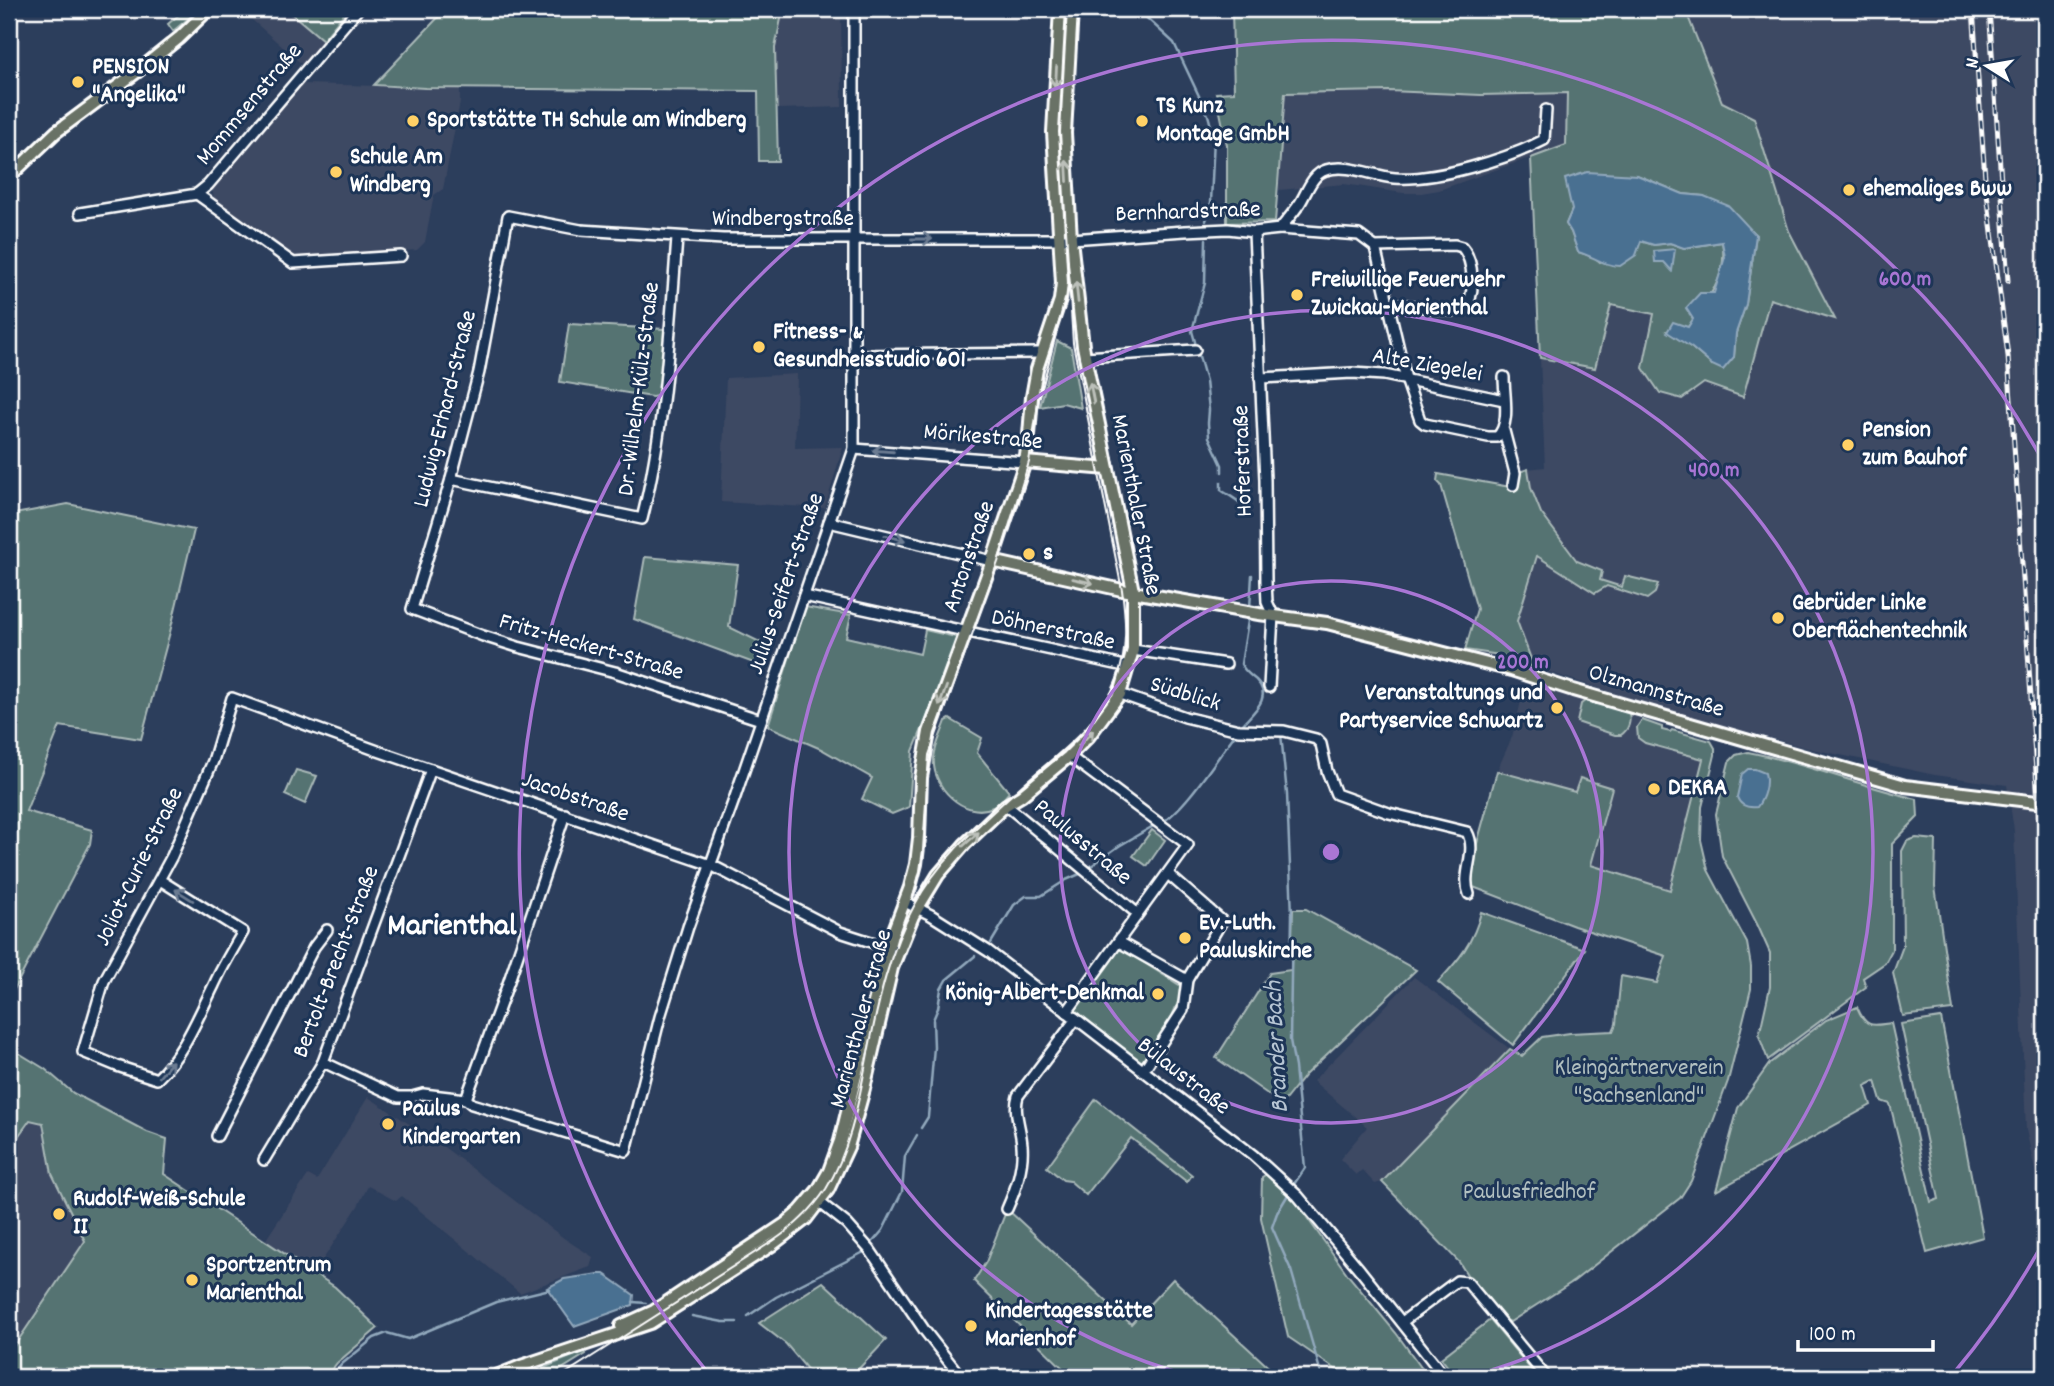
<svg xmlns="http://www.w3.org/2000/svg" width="2054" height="1386" viewBox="0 0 2054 1386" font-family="Dekko,sans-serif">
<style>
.built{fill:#3e4963}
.green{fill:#547372;stroke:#aab9b8;stroke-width:2;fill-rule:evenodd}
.water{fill:#496f91;stroke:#92a9bd;stroke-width:2}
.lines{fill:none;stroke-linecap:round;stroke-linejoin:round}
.stream{stroke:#92a9bd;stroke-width:2.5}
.minor-casing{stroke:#fff;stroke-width:14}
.major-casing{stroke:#fff;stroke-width:16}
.minor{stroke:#1d3557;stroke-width:9}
.major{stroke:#697266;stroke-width:10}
.tram{stroke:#fff;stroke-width:2}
.rail-casing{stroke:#fff;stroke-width:5}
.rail{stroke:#1d3557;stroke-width:2.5;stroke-dasharray:8;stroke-linecap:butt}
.oneway{stroke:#bcc0ba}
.oneway2{stroke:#6c7c92}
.ring{fill:none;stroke:#a976d5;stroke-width:3.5}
.poi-dot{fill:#ffd166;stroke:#1d3557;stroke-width:2.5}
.labels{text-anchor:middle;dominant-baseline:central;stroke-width:6;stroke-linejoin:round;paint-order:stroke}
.poi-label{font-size:24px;font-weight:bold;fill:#fff;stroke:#1d3557;text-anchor:start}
.street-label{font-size:24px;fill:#fff;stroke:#1d3557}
.park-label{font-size:24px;fill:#b2c0c0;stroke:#1d3557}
.water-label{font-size:26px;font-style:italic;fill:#b6c5d3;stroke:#1d3557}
.district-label{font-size:32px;font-weight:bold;fill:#fff;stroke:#1d3557}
.centre{fill:#a976d5;stroke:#1d3557;stroke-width:3.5}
.ring-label{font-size:21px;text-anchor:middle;font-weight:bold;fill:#a976d5;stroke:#1d3557;stroke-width:6;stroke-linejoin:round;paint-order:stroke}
</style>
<rect width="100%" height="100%" fill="#2c3e5c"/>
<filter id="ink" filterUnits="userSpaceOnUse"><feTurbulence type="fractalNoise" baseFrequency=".0143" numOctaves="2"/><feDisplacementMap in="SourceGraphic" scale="14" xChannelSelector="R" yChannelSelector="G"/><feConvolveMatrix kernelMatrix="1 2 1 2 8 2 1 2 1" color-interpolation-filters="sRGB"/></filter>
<g filter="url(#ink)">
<!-- built -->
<g class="built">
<path d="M255,9H294L291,13L323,40L303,65L249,17Z"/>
<path d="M783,9H841L842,107L777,109L775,48Z"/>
<path d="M1685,9H2045V1215L2026,1130L2014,830L2007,785L1935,775L1807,748L1663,709L1561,676L1534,667L1517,621L1536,556L1595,593L1607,586L1647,599L1625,577L1622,587L1599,580L1601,571L1577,561L1541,513L1531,488L1528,469L1545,467L1540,358L1595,368L1610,305L1654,314L1643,368L1682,399L1704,383L1743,397L1770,299L1834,319L1789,231L1754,118L1722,102Z"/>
<path d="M301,84L460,88V102L443,189L434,195L425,242L417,250L295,258L214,200L212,187Z"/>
<path d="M1389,91L1481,95L1567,93L1566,145L1439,190L1421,193H1403L1344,184L1279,190L1284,93Z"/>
<path d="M797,374L795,448L843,447L825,508L721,502L726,378Z"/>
<path d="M1531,683L1624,710L1642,720L1640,721L1645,743L1703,758L1670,890L1591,865L1600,838L1612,789L1576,792L1497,771L1512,737L1525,686Z"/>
<path d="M1414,977L1510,1049L1382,1182L1375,1184L1362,1170L1356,1175L1340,1159L1367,1127L1313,1081Z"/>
<path d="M368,1097L414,1127L428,1143L436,1141L565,1239L593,1257L590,1267L520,1293L402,1196L396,1201L368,1186L358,1206L314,1273L265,1241L308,1175L317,1180Z"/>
<path d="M30,1120L43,1123L85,1241L9,1354V1149Z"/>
</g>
<!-- green -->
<g class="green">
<path d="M186,9H200L173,31L168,24Z"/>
<path d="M294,9H348L323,40L291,13Z"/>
<path d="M446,9H783L775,48L778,161H759L758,91L425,88L374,85Z"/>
<path d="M1232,9H1685L1722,102L1754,118L1789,231L1835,319L1770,299L1743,397L1704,383L1682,399L1660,393L1643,368L1654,314L1611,305L1595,368L1540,358L1531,158L1566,145L1567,93L1481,95L1389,91L1285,93L1275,222L1227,223V145L1216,93L1234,92ZM1637,175L1683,194L1704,196L1756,235L1746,304L1736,333L1734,357L1712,365L1692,348L1667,331L1688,327C1706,300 1729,278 1722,242L1684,248L1670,243L1654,245L1640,241L1600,262L1594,257L1578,252L1571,232L1566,224L1572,210Z"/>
<path d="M569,324L665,329L660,393L657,396L652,397L560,382Z"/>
<path d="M1057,341L1071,348L1081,408L1063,403L1040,407Z"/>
<path d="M1528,469L1531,488L1541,513L1577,561L1602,571L1600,580L1622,587L1625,576L1658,584L1655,593L1647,599L1607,586L1595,593L1537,556L1517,621L1534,667L1500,655L1465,650L1477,609L1441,485L1437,481L1438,474L1516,488L1519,472Z"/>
<path d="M68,504L194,530L170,632L141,739L60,726L26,811L92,830L90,844L9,999V515Z"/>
<path d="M645,557L738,565L729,627L766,645L759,665L634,619Z"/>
<path d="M805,607L851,615L846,637L920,654L925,630L960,638L913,751L909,807L892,814L862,799L872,778L821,749L768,726Z"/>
<path d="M1586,700L1624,710L1629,713C1631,722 1628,730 1621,735H1615L1577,722L1581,704Z"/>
<path d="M950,719L982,738L977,753L1009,792C1005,797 999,805 993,807C964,820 931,786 934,758C935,745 942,733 946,721Z"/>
<path d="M1642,720L1662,727V730L1670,732L1672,730L1711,741L1715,748V755L1702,807L1701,840L1708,870L1747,943L1751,966V989L1728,1081L1691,1181L1680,1198L1574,1281L1510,1322C1492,1313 1470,1280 1459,1262L1382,1182L1510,1049L1522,1056L1542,1037L1570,1033L1613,1031L1616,1024L1621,976L1657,983L1666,956L1574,926L1468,885L1473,858L1497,771L1575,792L1580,778L1612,788L1591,865L1670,890L1703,759L1645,743L1638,738L1637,727Z"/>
<path d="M1748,752C1806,763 1860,786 1917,799L1918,817L1892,844V950L1885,963L1863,978L1866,987L1768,1060L1759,1036L1770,987V953L1758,926L1722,856L1716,814L1729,762L1736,755Z"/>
<path d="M296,770L317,776L305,804L285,795Z"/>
<path d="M1152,830L1165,840L1147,866L1133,856Z"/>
<path d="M1916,838L1936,840L1935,886L1953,1010L1903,1016L1893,973L1903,946L1902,851L1907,841Z"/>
<path d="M1293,909H1306L1416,970L1305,1075L1282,1104L1216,1058L1270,973L1291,970Z"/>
<path d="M1481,912L1585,949L1513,1045L1438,982C1458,961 1474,942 1481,912Z"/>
<path d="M1119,947L1184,988L1167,1028L1142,1063L1110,1040L1074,1009Z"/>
<path d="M1857,1007C1866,1028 1871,1026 1891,1023L1931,1202L1939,1199L1901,1024L1941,1018L1983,1237L1927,1253L1890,1104L1881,1101L1875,1081L1865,1086L1871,1105L1716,1191L1738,1108L1770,1063L1826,1020Z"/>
<path d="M9,1047L45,1069L73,1093L147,1132L167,1139L164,1174L335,1287L378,1328L337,1363L326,1377H9V1354L85,1241L52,1174L43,1123L30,1120L9,1149Z"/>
<path d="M1096,1099L1192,1175L1187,1182L1131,1138L1086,1195L1070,1181L1063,1180L1047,1167Z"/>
<path d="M1273,1170L1348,1275L1396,1333L1428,1377H1347L1288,1337L1261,1218L1262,1177Z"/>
<path d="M1007,1209L1131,1324L1173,1279L1275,1373L1274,1377H1072L974,1281L986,1262Z"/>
<path d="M823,1282L886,1340L851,1377H818L806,1368L786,1344L759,1323Z"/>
<path d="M1490,1320L1537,1377H1456L1441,1358Z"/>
<path d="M585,1351L586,1354L549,1377H521Z"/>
</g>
<!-- water -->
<g class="water">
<path d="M1587,172L1637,175L1683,194L1704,196L1729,206L1756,235L1746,304L1736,333L1734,357L1723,370L1712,365L1692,348L1667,332L1673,322L1688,327L1693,319L1686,308L1700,293H1714L1725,257L1722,242L1684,248L1670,243L1654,245L1641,241L1636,255L1620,266C1604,266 1593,256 1578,252L1571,232L1566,224L1572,210L1565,179Z"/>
<path d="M1675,249L1672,271L1664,262H1655L1654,251Z"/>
<path d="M1748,769H1755L1765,773C1768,784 1764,798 1757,807C1747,808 1740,806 1737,797L1742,774Z"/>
<path d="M599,1274H604L634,1295L633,1305L574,1326L547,1288L564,1279Z"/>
</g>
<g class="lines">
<!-- stream -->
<g class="stream">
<path d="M1137,9L1174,43L1208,115L1214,137L1211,202L1206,221"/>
<path d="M1206,239L1205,283L1192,331L1206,381L1209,410L1208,423L1209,437L1222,465V472"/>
<path d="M1221,482V490C1231,497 1245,503 1249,515"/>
<path d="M1250,608L1252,575"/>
<path d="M1241,726C1252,713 1274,698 1256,680C1250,675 1244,671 1241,664L1249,615"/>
<path d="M1281,734L1287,794L1292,915L1290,1040L1295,1067L1305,1168L1292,1187"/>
<path d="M1161,823C1186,809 1218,756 1237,732"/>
<path d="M1087,869L1119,846L1155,825"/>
<path d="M991,943L1014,905L1026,896H1041L1066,880L1082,873"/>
<path d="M921,1128L928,1117L934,1047L933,1020L938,1008L941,989L946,980L975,956"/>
<path d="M1289,1193L1277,1213L1272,1227L1291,1270L1322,1377"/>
<path d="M871,1244L883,1230L902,1192L905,1156L917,1135"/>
<path d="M633,1302L646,1303"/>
<path d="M692,1316L723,1322H737"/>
<path d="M748,1316L776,1297L864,1252"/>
<path d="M331,1377L342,1364L374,1338L387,1333L408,1339L496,1302L550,1289"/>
</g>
<defs>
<g id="minor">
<path d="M197,194L293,263L401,256"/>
<path d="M80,213L197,194L208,185L358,9"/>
<path d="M1280,229L1359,235L1375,247L1455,245L1462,247C1474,261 1476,294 1465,309L1455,311L1388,303"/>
<path d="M1254,232L1265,480L1266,581L1267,602L1273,615L1269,687"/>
<path d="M1375,247L1406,379L1420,420L1425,424L1488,437H1497C1511,424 1504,396 1504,377"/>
<path d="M853,355L1041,353"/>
<path d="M1085,357L1195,350"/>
<path d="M1260,378L1352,373L1384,375L1504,400"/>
<path d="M1504,431L1515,473L1513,485"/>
<path d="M854,449L1025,462"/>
<path d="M451,479L642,519C665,427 670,332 677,238"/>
<path d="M829,522L992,561"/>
<path d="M804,596L1129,667"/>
<path d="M1133,650L1226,664"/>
<path d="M1120,694L1185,717L1239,730L1284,731L1316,739L1321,744L1327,771L1336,794L1389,813L1467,832C1478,852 1461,873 1469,894"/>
<path d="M761,720L615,672L518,647L483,636L412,609L451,479L479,372L508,216L581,230L723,239H1071L1185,231L1228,229L1254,232L1280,229C1287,220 1294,212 1300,203C1307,192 1312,174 1326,170C1348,163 1372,176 1395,178C1435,181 1508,159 1544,140L1546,110"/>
<path d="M1006,805L1133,910"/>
<path d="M160,880L243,932C233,949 222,967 214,985C197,1019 184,1053 157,1079L117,1066L83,1052L104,981L172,856L213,761L232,698L378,751L711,865L840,932L893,949"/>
<path d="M905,902L931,915L988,951L1253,1155L1298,1196L1360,1270L1445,1377"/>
<path d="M1119,942L1187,980"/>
<path d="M1067,1012L1188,845L1069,756"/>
<path d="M323,1062L398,1097H412L423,1094L466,1099L472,1104L626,1151L660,1017L688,927L735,797L854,449V9"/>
<path d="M1143,1071L1183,1010L1187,980L1222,921L1168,874"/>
<path d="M466,1099L509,981L565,814"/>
<path d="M217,1136L314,947L327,930"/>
<path d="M264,1160L323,1062L431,769"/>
<path d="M814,1198L847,1224L870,1250L925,1331L957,1372"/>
<path d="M1007,1209C1016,1189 1024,1167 1022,1145C1021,1128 1013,1112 1018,1096L1076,1019"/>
<path d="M1402,1322L1457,1281L1467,1282L1546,1377"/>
</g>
<g id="major">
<path d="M9,177L56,132L138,71L179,38L209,9"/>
<path d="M1025,462L1108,469"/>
<path d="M992,561L1122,590L1259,614L1327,623L1511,670L1573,690L1905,786L2045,803"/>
<path d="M621,1326L654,1311L785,1224L800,1211L818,1190L829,1171L840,1141L879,982L892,935L910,887L916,864L919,838L921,778L929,732L992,561L1025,462L1029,435L1032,397L1037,369L1060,300L1062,283L1053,132L1060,9"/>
<path d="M494,1377L524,1365L650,1323L772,1245L806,1219L828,1190L848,1147L864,1089L892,968L913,916L938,875L965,844L1006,805L1021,796L1068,757L1089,736L1120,694L1133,650V591L1083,346L1071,239L1065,133L1072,9"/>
</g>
</defs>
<!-- minor casing -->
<use href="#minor" class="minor-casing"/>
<!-- major casing -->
<use href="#major" class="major-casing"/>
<!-- minor -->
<use href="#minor" class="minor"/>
<!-- major -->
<use href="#major" class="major"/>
<!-- tram -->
<g class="tram">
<path d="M913,897L920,871L923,850L929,755L998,562L1029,462L1038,404L1065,299"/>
<path d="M560,1377L773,1241C794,1227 812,1210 826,1189C851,1149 859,1099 868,1053C878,1003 889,951 914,906C939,859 980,824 1019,788C1054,756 1100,726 1117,679C1128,650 1126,620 1122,590L1073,343L1060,132L1067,9"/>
</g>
<defs>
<g id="rail">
<path d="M1973,9L1985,178L2008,356L2045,905"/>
<path d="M1989,9L2008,281"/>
</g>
</defs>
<!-- rail casing -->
<use href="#rail" class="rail-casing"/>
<!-- rail -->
<use href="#rail" class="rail"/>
</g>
<!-- one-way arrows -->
<defs><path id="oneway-shaft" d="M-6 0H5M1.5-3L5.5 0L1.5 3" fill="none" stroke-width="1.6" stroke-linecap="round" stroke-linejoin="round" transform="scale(1.75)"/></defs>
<g class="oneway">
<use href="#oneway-shaft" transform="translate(1056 77) rotate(93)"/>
<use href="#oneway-shaft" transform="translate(1067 171) rotate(-93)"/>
<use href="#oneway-shaft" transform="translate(1077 292) rotate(-96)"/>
<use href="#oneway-shaft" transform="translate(1092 393) rotate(-101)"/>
<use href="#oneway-shaft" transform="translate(1083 581) rotate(13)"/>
<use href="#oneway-shaft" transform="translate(943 696) rotate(110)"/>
<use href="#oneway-shaft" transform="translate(1086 738) rotate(-47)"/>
<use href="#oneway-shaft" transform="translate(971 839) rotate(-42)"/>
</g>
<g class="oneway2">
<use href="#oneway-shaft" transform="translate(922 239)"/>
<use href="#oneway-shaft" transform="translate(883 451) rotate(-176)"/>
<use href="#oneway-shaft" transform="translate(895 538) rotate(14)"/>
<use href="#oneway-shaft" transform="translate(184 895) rotate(-148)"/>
<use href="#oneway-shaft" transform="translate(166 1069) rotate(-50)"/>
</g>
</g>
<!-- distance rings -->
<g class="ring">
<circle cx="1331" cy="852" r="271"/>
<path d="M1195 1377A542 542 0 1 1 1467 1377"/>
<path d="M2045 1239A812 812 0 0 1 1953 1374M709 1374A812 812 0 1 1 2045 465"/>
</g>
<!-- markers -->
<g class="poi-dot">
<circle cx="78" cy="82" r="7"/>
<circle cx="413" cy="121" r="7"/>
<circle cx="1142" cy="121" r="7"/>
<circle cx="336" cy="172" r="7"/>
<circle cx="1849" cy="190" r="7"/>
<circle cx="1297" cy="295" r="7"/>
<circle cx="759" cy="347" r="7"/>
<circle cx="1848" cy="445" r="7"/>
<circle cx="1029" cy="554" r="7"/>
<circle cx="1778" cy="618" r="7"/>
<circle cx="1557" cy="708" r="7"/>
<circle cx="1654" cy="789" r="7"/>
<circle cx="1185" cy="938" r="7"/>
<circle cx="1158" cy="994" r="7"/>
<circle cx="388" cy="1124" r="7"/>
<circle cx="59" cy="1214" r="7"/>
<circle cx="192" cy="1280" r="7"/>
<circle cx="971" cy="1326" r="7"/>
</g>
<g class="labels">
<!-- poi labels -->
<g class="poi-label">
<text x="92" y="68">PENSION<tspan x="92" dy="28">"Angelika"</tspan></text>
<text x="1156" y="107">TS Kunz<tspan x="1156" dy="28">Montage GmbH</tspan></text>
<text x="427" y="121">Sportstätte TH Schule am Windberg</text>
<text x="350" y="158">Schule Am<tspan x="350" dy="28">Windberg</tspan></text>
<text x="1863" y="190">ehemaliges Bww</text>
<text x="1311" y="281">Freiwillige Feuerwehr<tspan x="1311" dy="28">Zwickau-Marienthal</tspan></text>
<text x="773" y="333">Fitness- &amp;<tspan x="773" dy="28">Gesundheisstudio 601</tspan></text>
<text x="1862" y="431">Pension<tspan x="1862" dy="28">zum Bauhof</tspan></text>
<text x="1043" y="554">s</text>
<text x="1792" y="604">Gebrüder Linke<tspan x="1792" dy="28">Oberflächentechnik</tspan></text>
<text x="1543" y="694" text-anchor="end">Veranstaltungs und<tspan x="1543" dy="28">Partyservice Schwartz</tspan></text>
<text x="1668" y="789">DEKRA</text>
<text x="1199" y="924">Ev.-Luth.<tspan x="1199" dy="28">Pauluskirche</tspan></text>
<text x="1144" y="994" text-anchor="end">König-Albert-Denkmal</text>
<text x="402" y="1110">Paulus<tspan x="402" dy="28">Kindergarten</tspan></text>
<text x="73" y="1200">Rudolf-Weiß-Schule<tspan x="73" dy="28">II</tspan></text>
<text x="206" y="1266">Sportzentrum<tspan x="206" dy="28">Marienthal</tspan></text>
<text x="985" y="1312">Kindertagesstätte<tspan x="985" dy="28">Marienhof</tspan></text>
</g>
<!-- street labels -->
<g class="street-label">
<text transform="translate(250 105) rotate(-50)">Mommsenstraße</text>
<text transform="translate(1188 213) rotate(-2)">Bernhardstraße</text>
<text x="783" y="220">Windbergstraße</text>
<text transform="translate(1427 366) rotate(10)">Alte Ziegelei</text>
<text transform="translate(640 389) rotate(-83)">Dr.-Wilhelm-Külz-Straße</text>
<text transform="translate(446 409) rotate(-76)">Ludwig-Erhard-Straße</text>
<text transform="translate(983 438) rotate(5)">Mörikestraße</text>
<text transform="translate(1244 461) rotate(-92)">Hoferstraße</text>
<text transform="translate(1135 505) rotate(79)">Marienthaler Straße</text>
<text transform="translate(970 557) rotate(-71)">Antonstraße</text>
<text transform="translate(787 584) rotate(-71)">Julius-Seifert-Straße</text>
<text transform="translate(1053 631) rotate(12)">Döhnerstraße</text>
<text transform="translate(591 648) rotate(16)">Fritz-Heckert-Straße</text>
<text transform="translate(1656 692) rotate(16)">Olzmannstraße</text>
<text transform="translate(1185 695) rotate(17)">Südblick</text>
<text transform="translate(575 798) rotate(19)">Jacobstraße</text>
<text transform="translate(1082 843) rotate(40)">Paulusstraße</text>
<text transform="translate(140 867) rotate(-64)">Joliot-Curie-Straße</text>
<text transform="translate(337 962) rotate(-69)">Bertolt-Brecht-Straße</text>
<text transform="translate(862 1019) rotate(-75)">Marienthaler Straße</text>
<text transform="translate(1183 1077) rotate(38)">Bülaustraße</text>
</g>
<!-- park labels -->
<g class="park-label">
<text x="1639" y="1069">Kleingärtnerverein<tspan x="1639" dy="28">"Sachsenland"</tspan></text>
<text x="1529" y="1193">Paulusfriedhof</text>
</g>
<!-- water labels -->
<g class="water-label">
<text transform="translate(1278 1047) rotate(-93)">Brander Bach</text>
</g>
<!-- district labels -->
<g class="district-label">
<text x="452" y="928">Marienthal</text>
</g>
</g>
<circle cx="1331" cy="852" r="10" class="centre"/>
<g class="ring-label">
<text x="1905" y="285">600 m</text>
<text x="1714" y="476">400 m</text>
<text x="1523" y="668">200 m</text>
</g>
<!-- margin -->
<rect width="2054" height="1386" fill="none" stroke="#1d3557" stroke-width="35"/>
<rect x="18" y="18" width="2019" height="1351" fill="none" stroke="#fff" stroke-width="2.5" filter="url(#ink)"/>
<!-- north arrow -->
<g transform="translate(1987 66) rotate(281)" stroke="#1d3557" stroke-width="5" paint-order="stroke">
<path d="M0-5L12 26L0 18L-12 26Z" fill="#ffffff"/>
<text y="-10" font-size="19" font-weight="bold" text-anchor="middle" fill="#ffffff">N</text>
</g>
<!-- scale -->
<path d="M1798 1340v10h135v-10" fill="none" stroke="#ffffff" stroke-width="3.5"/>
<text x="1809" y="1340" font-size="21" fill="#ffffff" stroke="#1d3557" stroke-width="5" paint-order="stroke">100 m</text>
</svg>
